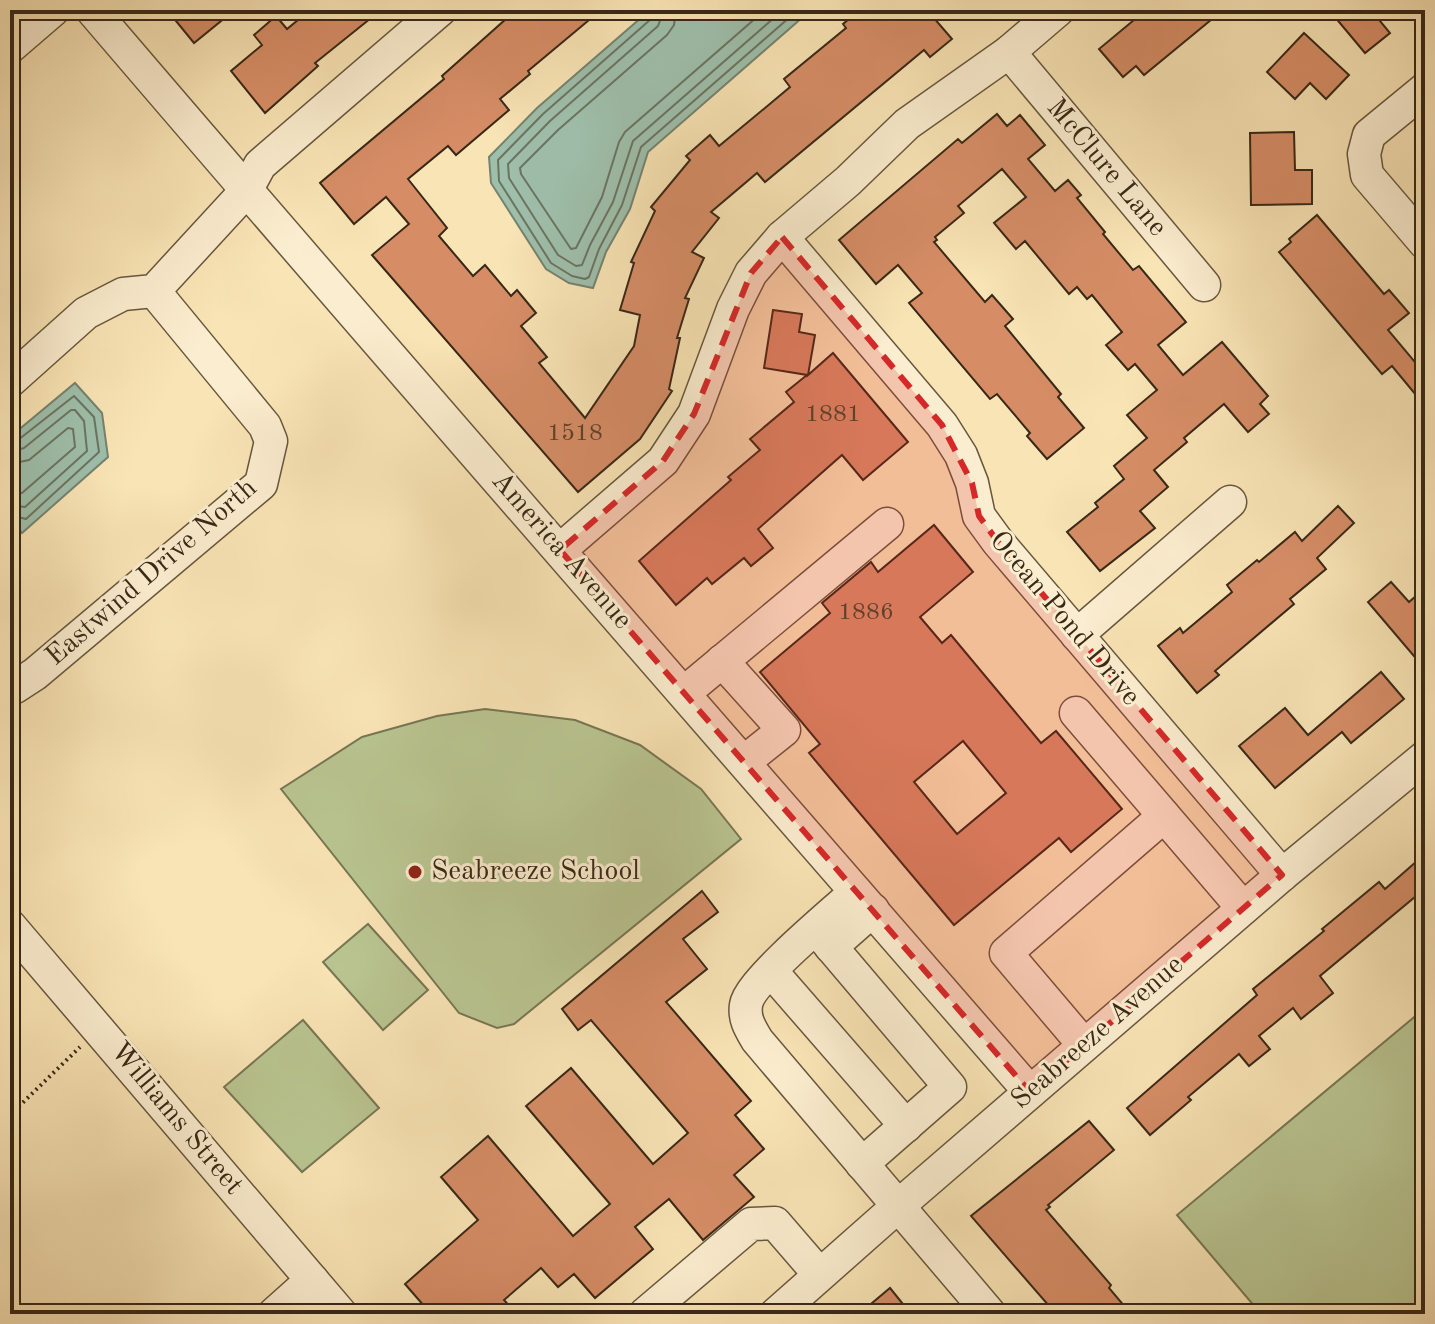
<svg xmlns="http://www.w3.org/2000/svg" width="1435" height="1324" viewBox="0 0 1435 1324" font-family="'Old Standard TT',serif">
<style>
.green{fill:#b9c591;stroke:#787654;stroke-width:2}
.water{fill:#9ebfab;stroke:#758370;stroke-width:2}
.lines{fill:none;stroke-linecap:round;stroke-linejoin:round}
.shore{stroke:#6b7461;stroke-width:2}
.building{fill:#d68d66;stroke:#382817;stroke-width:2;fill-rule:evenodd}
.minor-casing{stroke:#68573e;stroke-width:35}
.path{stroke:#382817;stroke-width:4;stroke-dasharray:2 4;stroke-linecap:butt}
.minor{stroke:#fbedcf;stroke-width:32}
.marked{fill:#d62828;fill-opacity:0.2;stroke:#d62828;stroke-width:6;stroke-dasharray:16 10;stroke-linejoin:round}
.poi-dot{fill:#8f2418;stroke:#fbedcf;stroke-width:3}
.labels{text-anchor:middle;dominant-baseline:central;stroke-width:6;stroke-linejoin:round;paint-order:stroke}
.number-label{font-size:24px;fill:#60412b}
.street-label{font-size:28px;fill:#382817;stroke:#fbedcf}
.poi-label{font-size:28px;fill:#382817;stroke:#fbedcf;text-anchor:start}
</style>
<rect width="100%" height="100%" fill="#f9e4b5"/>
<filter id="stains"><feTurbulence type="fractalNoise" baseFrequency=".0025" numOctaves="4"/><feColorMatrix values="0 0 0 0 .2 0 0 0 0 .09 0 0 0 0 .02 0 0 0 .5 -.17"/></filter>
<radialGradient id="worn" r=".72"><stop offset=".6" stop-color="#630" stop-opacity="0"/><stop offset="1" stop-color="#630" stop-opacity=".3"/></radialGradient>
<!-- green -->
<g class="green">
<path d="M485,709L575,720L640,745L701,789L741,839L514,1024L497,1028L459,1013L281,789L362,737L437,716Z"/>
<path d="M368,924L428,990L383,1030L323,962Z"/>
<path d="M1425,1008V1314H1261L1177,1215Z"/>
<path d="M303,1020L379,1108L302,1172L224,1087Z"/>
</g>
<!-- water -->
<g class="water">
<path d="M650,10H811L648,152L630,209L606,252L593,288L569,283L546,269L491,183L489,157L537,108Z"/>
<path d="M75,383L102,413L108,457L22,533L10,519V437Z"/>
</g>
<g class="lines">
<!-- shore -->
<g class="shore">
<path d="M654,10L651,19L543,114L498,160L499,181L551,263L572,276L585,279L589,277L599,249L622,205L641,147L798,10"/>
<path d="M664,10L658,26L550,121L508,164L509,178L558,255L576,266L582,265L590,245L613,202L633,141L783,10"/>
<path d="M676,10L674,25L667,35L558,130L520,168L521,174L571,249L576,248L602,197L619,142L625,132L765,10"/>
<path d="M10,442L18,440L74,396L94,417L99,452L26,519L10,515"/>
<path d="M10,452L24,448L71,410H75L84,421L87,451L25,507L10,505"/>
<path d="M10,464L29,460L68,428L73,429L75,447L22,493H10"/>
</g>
</g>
<!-- building -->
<g class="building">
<path d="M167,10H212L221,21L194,43Z"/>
<path d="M310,10H381L315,63L318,66L265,113L231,71L262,45L254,35L276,16L287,29Z"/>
<path d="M516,10H601L528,71L530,74L500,99L509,110L456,155L448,146L408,179L447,228L439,236L473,276L485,265L511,296L517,290L536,313L521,326L547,357L539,363L585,418L634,346L640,315L620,310L634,263L631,262L655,211L651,207L690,160L686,156L710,135L719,146L765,108L790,87L784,79L846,28L843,24L860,10H927L952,39L930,57L924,50L765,182L757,173L711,212L719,218L692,252L704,258L685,298L689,299L677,338H680L669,389L672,391L640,439L578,492L372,255L409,224L386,197L354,224L320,183L444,79L442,76Z"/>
<path d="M1146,10H1223L1144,75L1136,66L1123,77L1099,49Z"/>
<path d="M1329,10H1371L1390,33L1365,53Z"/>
<path d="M1304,33L1349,75L1326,99L1310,83L1295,99L1267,72Z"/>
<path d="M997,114L1007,126L1020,115L1045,145L1028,159L1055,191L1068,180L1081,195L1077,198L1105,232L1103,234L1133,270L1139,266L1186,322L1158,345L1183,375L1222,342L1268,396L1260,404L1269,414L1248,432L1224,404L1184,438L1187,442L1154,470L1168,487L1140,511L1155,528L1100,571L1067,532L1098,507L1095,503L1124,479L1114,466L1147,438L1127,415L1157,390L1135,364L1128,370L1106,345L1122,332L1092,295L1087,299L1077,287L1069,294L1025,241L1016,249L994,223L1026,197L1002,169L958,206L964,213L935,237L937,240L934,242L985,302L992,295L1013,319L1005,326L1061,394L1058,397L1084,428L1047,459L1027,436L1030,433L997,394L990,399L909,303L922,293L898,265L876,284L839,240L958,139L962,143Z"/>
<path d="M1294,132L1295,170H1312V204L1251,205L1250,133Z"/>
<path d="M1317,215L1384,294L1389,290L1409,313L1388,330L1425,374V406L1392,366L1382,374L1279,252L1291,242L1289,239Z"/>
<path d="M773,310L802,314L799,332L815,335L808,375L833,353L908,442L863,480L842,455L758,529L773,548L751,566L744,558L712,584L707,578L676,605L639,561L731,480L728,477L760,450L750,439L794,402L786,392L807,375L764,368Z"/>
<path d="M1338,506L1354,523L1317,558L1326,569L1290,599L1294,604L1215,671L1219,675L1197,693L1158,646L1180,628L1183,633L1232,592L1227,585L1257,560L1259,562L1295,532L1302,541Z"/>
<path d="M934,525L973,572L920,617L942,643L951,635L1041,743L1056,731L1122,809L1071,852L1059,838L954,925L809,753L820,744L760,672L830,613L822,603L871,562L878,572ZM963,741L1006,793L957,834L914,782Z"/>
<path d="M1391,582L1409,602L1425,588V669L1368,602Z"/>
<path d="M1381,672L1404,699L1351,743L1342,732L1275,788L1239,746L1285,708L1308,735Z"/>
<path d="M1425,854V908L1415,897L1320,976L1333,993L1301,1019L1293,1008L1259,1036L1270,1049L1249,1066L1239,1054L1188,1097L1191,1100L1150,1135L1127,1108L1257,995L1253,989L1324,931L1322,929L1379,882L1385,889Z"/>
<path d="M702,891L718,912L683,939L707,969L666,1002L751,1101L735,1115L764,1149L734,1175L754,1197L703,1240L669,1199L635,1227L653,1249L595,1298L574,1274L558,1287L541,1268L504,1300L517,1314H431L405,1284L478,1220L441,1177L488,1136L573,1236L610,1204L526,1106L571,1068L653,1164L688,1133L591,1020L578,1030L562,1009Z"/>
<path d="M1089,1121L1114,1150L1048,1205L1050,1207L1046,1210L1111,1285L1109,1288L1131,1314H1056L971,1216Z"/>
<path d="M890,1288L911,1314H859Z"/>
</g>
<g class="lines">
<defs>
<g id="minor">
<path d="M92,10C402,373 717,731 1030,1092"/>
<path d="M10,47L53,10"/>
<path d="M1009,52L1204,285"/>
<path d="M1425,89L1369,135L1364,154L1367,175L1425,243"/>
<path d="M782,237L942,425L961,455L972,483L979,516L998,542L1282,875"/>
<path d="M10,381L86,313L123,294L154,291L246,191L260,165L440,10"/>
<path d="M560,550L663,461L694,414L733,309L751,273L782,237L848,181L907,124L1009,52L1058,10"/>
<path d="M1077,635L1230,502"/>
<path d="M722,661L784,730L744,762"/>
<path d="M10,688L15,687L35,674L261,484L271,441L265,426L154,291"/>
<path d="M684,693L887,524"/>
<path d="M1076,713L1243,908"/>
<path d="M856,892C835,911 749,982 746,1005C744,1019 750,1028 757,1040L990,1314"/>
<path d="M10,926L341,1314"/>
<path d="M816,929L950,1087L862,1164"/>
<path d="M831,947L873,910"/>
<path d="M771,971L906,1126"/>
<path d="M1084,1045L1006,953L1164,816"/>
<path d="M274,1314L312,1280"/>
<path d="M645,1314L751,1224L775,1223L819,1274"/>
<path d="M776,1314L897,1207L1282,875L1425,757"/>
</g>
</defs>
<!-- minor casing -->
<use href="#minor" class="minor-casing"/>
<!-- path -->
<path class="path" d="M10,1115L80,1047"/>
<!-- minor -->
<use href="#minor" class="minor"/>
</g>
<!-- marked area -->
<path class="marked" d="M782,237L942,425L972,483L979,516L998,542L1282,875L1030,1092L560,550L663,461L694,414L751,273Z"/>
<!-- markers -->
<circle class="poi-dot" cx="415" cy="872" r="8"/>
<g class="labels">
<!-- number labels -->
<g class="number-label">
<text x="833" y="415">1881</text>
<text x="575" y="434">1518</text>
<text x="866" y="613">1886</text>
</g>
<!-- street labels -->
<g class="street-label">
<text transform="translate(1106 168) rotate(50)">McClure Lane</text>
<text transform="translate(561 551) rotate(49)">America Avenue</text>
<text transform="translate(152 573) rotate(-41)">Eastwind Drive North</text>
<text transform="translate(1064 619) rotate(50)">Ocean Pond Drive</text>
<text transform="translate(1098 1033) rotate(-41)">Seabreeze Avenue</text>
<text transform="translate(176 1119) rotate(50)">Williams Street</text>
</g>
<!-- poi labels -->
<g class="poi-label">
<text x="431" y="872">Seabreeze School</text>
</g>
</g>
<!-- margin -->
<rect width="1435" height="1324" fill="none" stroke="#f9e4b5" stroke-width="40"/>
<rect x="12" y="12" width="1411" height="1300" fill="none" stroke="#382817" stroke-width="4"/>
<rect x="20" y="20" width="1395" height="1284" fill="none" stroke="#382817" stroke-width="2"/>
<rect width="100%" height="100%" filter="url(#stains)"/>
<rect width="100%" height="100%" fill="url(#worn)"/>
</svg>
